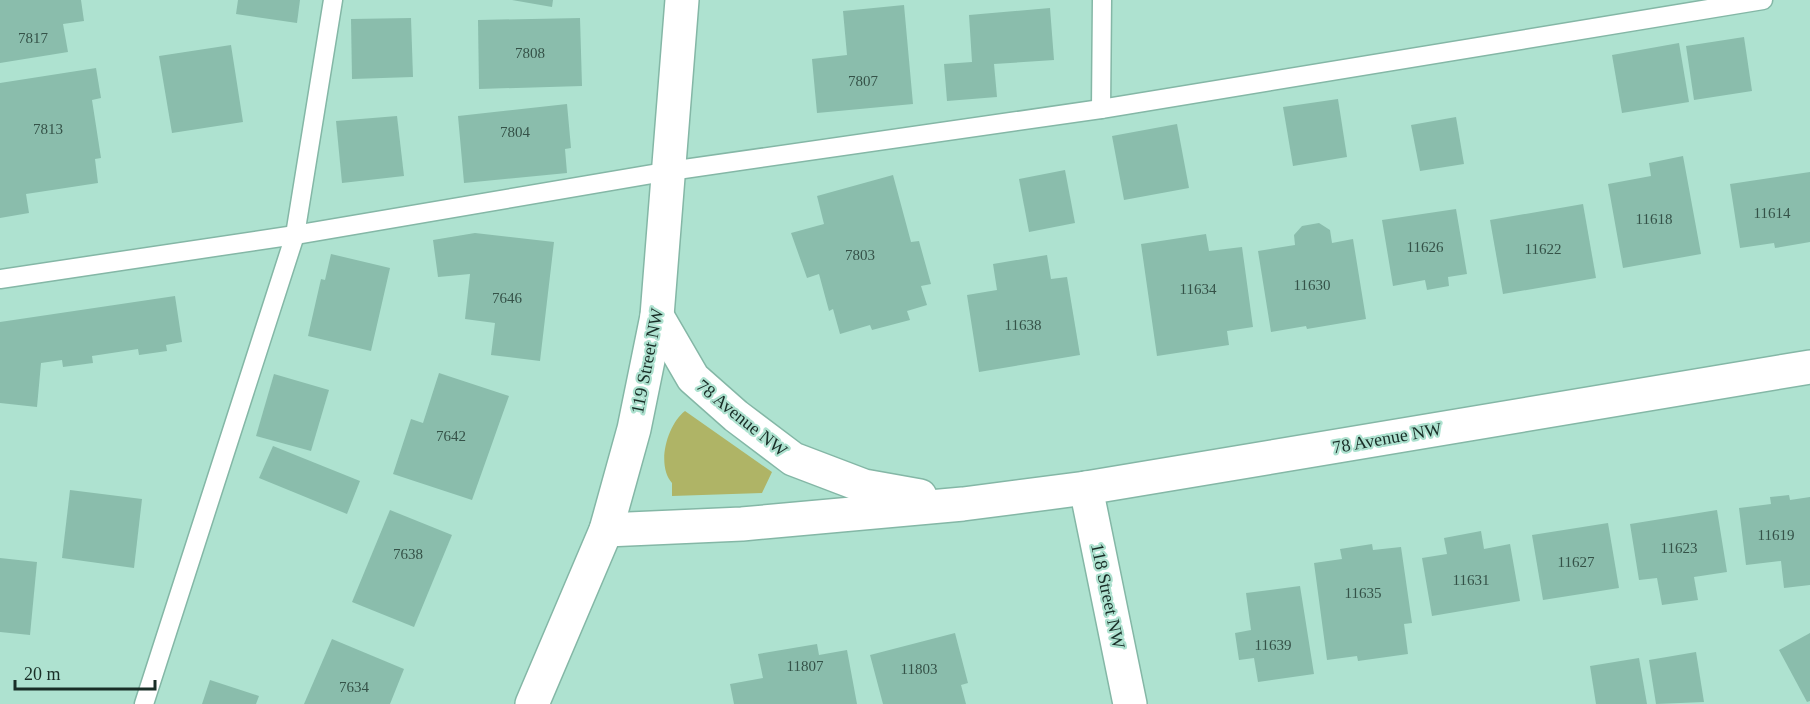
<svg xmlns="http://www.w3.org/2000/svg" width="1810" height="704" viewBox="0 0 1810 704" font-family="Georgia,serif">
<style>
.green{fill:#afb466}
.building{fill:#8abdac}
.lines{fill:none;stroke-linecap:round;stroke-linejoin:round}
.lane-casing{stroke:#84b7a6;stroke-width:21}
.street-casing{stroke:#84b7a6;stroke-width:36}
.lane{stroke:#fff;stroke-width:18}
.street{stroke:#fff;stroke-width:33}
.labels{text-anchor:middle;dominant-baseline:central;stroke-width:4.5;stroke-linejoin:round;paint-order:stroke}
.number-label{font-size:15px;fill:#355248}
.street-label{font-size:18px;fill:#192e27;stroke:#aee2d0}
</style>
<rect width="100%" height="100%" fill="#aee2d0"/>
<!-- green -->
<path class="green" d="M685,411L772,472L762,493L672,496V483C656,465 667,425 685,411Z"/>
<!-- building -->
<g class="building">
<path d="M0,0H81L84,21L63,24L68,52L0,63Z"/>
<path d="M238,0H300L297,23L236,14Z"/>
<path d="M512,0H553L552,7Z"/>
<path d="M904,5L913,104L817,113L812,59L847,55L843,11Z"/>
<path d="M1050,8L1054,60L994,64L997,97L947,101L944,64L972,62L969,15Z"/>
<path d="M411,18L413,77L352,79L351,19Z"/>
<path d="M580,18L582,86L479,89L478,20Z"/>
<path d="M1744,37L1752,91L1694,100L1686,46Z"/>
<path d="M1679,43L1689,102L1622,113L1612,55Z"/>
<path d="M231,45L243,122L172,133L159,56Z"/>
<path d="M96,68L101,98L92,100L101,158L95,159L98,183L26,194L29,213L0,218V83Z"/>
<path d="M1338,99L1347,157L1293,166L1283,107Z"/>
<path d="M567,104L571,148L565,149L567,173L464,183L458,116Z"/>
<path d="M397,116L404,176L342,183L336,121Z"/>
<path d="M1456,117L1464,164L1420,171L1411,125Z"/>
<path d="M1177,124L1189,188L1124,200L1112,136Z"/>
<path d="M1683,156L1701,254L1623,268L1608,184L1651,176L1649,163Z"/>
<path d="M1065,170L1075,223L1029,232L1019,179Z"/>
<path d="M1810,172V242L1775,248L1774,243L1740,248L1730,184Z"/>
<path d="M893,175L911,242L919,241L931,284L921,286L927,305L907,311L910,320L872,330L870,325L840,334L833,309L829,311L819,274L807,278L791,233L824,224L817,196Z"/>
<path d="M1583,204L1596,278L1503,294L1490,220Z"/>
<path d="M1456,209L1467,274L1448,277L1449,286L1427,290L1425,280L1393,286L1382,220Z"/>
<path d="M1319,223L1330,230L1332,243L1353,239L1366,319L1307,329L1306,326L1271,332L1258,251L1295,245L1294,235L1302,226Z"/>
<path d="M475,233L554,242L540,361L491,355L495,323L465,319L470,274L438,277L433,240Z"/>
<path d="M1206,234L1209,251L1242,247L1253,327L1227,331L1229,345L1157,356L1141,244Z"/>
<path d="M331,254L390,268L371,351L308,336L321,279L325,280Z"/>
<path d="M1047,255L1051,279L1067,277L1080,355L979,372L967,295L997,290L993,264Z"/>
<path d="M175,296L182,342L166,345L167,351L139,355L138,349L92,356L93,363L63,367L62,360L41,363L37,407L0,403V322Z"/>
<path d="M439,373L509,396L472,500L393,474L411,419L423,423Z"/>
<path d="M274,374L329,390L311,451L256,436Z"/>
<path d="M273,446L360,481L347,514L259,478Z"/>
<path d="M70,490L142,499L134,568L62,558Z"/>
<path d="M1789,495L1790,500L1810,497V585L1784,588L1781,561L1746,565L1739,508L1771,504L1770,497Z"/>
<path d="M390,510L452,535L414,627L352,602Z"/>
<path d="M1717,510L1727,572L1694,577L1698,600L1662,605L1657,578L1639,580L1630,524Z"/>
<path d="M1608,523L1619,588L1543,600L1532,535Z"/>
<path d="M1481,531L1484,549L1510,544L1520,601L1432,616L1422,558L1447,554L1444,538Z"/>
<path d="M1372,544L1373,550L1401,547L1412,623L1404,624L1408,654L1358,661L1357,656L1327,660L1314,563L1342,559L1340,549Z"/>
<path d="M0,558L37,562L30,635L0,632Z"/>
<path d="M1300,586L1314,674L1258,682L1254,658L1239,660L1235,633L1251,630L1246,593Z"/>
<path d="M955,633L968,683L961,685L966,704H883L870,655Z"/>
<path d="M1810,633V701L1807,702L1779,650Z"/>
<path d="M332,639L404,669L390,704H304Z"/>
<path d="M817,644L819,655L847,650L857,704H734L730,684L763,678L758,654Z"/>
<path d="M1696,652L1704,702L1656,704L1649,660Z"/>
<path d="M1639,658L1647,704H1596L1590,666Z"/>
<path d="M210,680L259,696L256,704H202Z"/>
</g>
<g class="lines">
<defs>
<g id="lane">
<path d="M1101,109L1102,0"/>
<path d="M0,279L295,235L670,171L1101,109L1763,0"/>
<path d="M144,704L295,235L333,0"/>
</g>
<g id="street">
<path d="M657,316L693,378L736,416L793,459L864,486L920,496"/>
<path d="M1086,488L1130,704"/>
<path d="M606,530L742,524L963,504L1086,488L1810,367"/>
<path d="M532,704L606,530L634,429L657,316L682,0"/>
</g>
</defs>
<!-- lane casing -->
<use href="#lane" class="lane-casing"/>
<!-- street casing -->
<use href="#street" class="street-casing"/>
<!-- lane -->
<use href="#lane" class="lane"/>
<!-- street -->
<use href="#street" class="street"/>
</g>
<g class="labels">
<!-- number labels -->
<g class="number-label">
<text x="33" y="38">7817</text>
<text x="530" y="53">7808</text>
<text x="863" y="81">7807</text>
<text x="48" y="129">7813</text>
<text x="515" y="132">7804</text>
<text x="1772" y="213">11614</text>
<text x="1654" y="219">11618</text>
<text x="1425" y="247">11626</text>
<text x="1543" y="249">11622</text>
<text x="860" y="255">7803</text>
<text x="1312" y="285">11630</text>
<text x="1198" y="289">11634</text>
<text x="507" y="298">7646</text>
<text x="1023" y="325">11638</text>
<text x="451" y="436">7642</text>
<text x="1776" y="535">11619</text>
<text x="1679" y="548">11623</text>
<text x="408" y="554">7638</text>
<text x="1576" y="562">11627</text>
<text x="1471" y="580">11631</text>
<text x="1363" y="593">11635</text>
<text x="1273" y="645">11639</text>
<text x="805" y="666">11807</text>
<text x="919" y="669">11803</text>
<text x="354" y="687">7634</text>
</g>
<!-- street labels -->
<g class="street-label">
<text transform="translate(647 361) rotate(-79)">119 Street NW</text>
<text transform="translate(742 418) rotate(39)">78 Avenue NW</text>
<text transform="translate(1387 438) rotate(-10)">78 Avenue NW</text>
<text transform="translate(1108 596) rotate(78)">118 Street NW</text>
</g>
</g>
<!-- scale -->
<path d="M15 680v9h140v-9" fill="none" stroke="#192e27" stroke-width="3"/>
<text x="24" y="680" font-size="18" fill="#192e27" stroke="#aee2d0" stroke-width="4.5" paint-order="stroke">20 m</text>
</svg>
